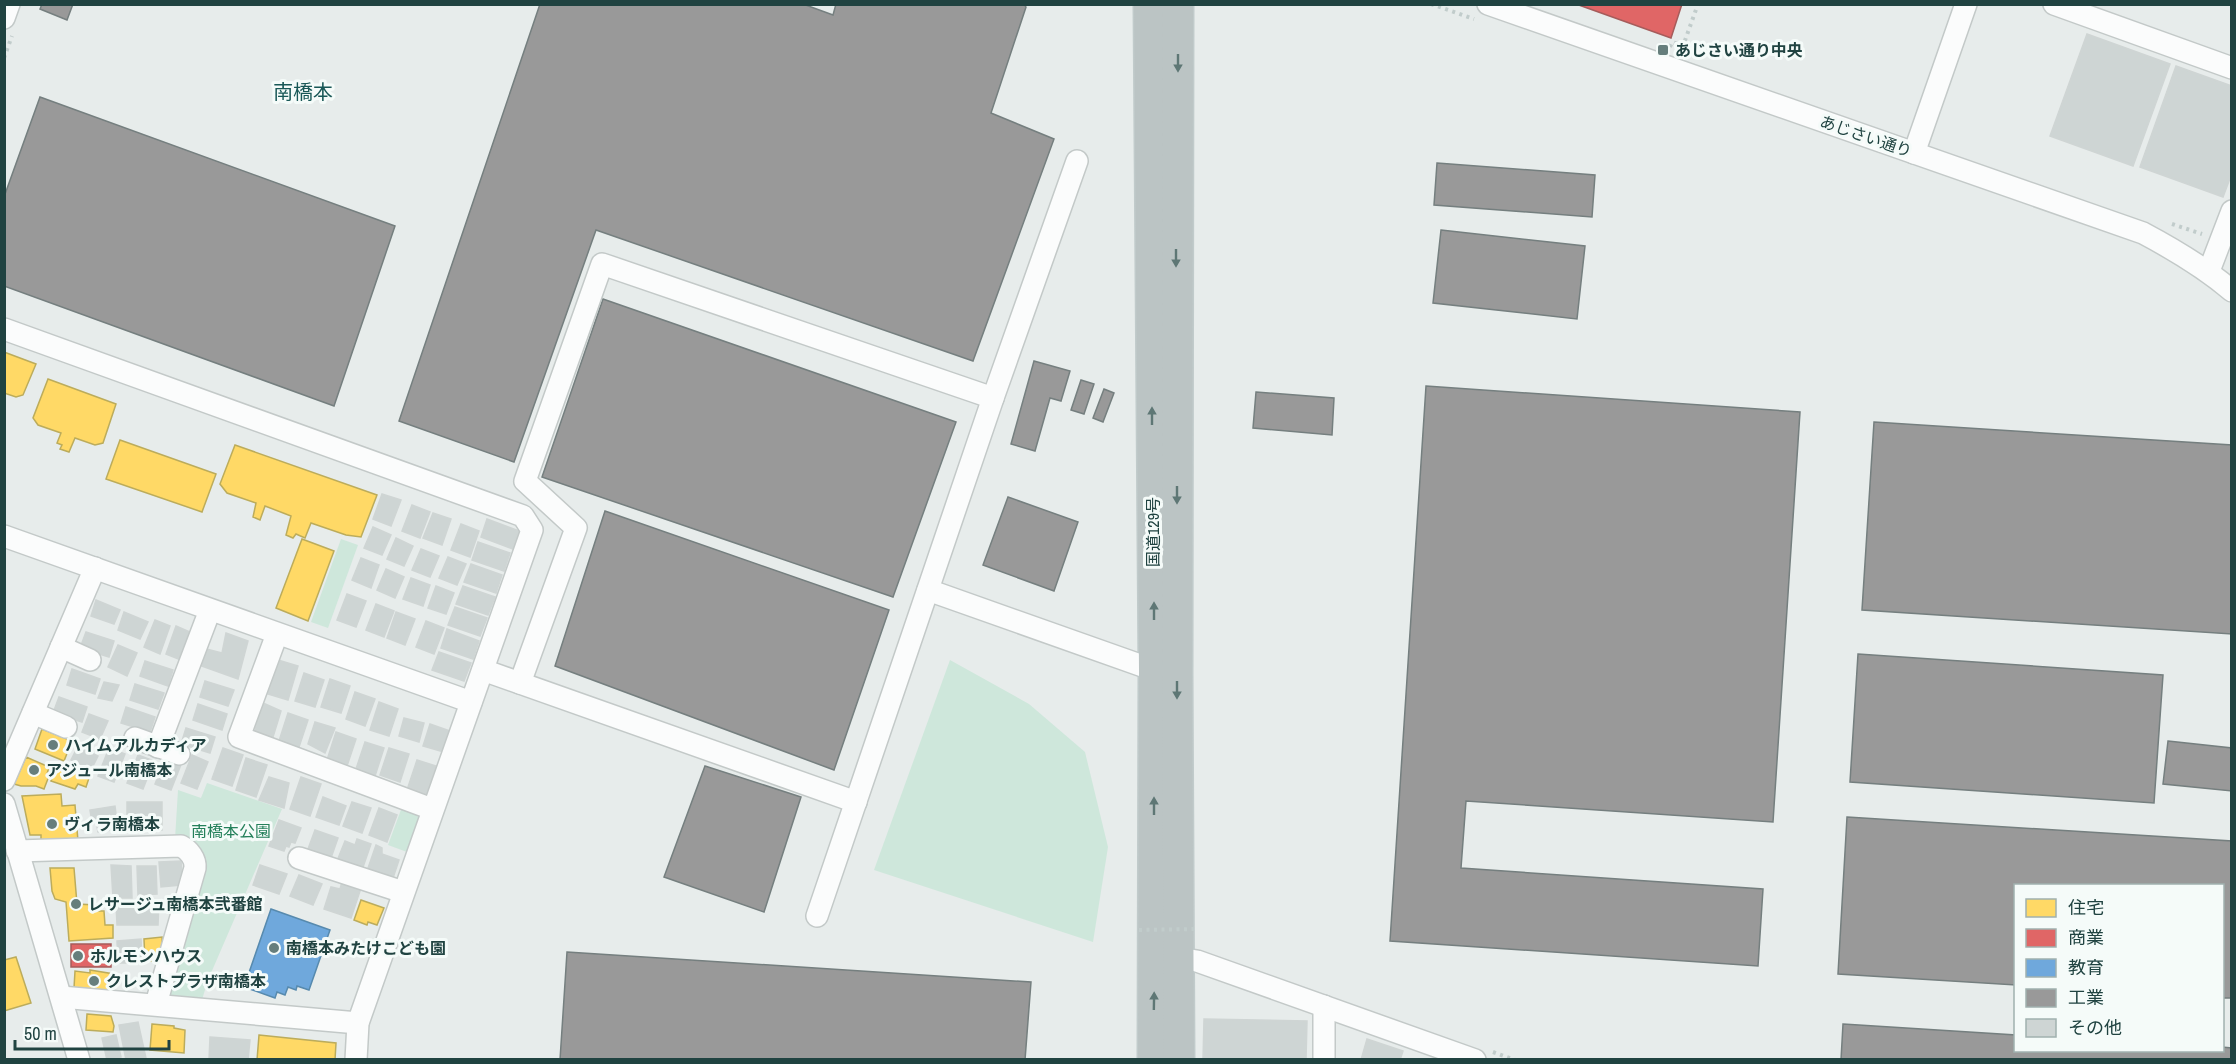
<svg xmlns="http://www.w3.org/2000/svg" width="2236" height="1064" viewBox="0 0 2236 1064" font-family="'Archivo Narrow','Noto Sans JP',sans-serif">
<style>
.green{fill:#cee7db}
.homes{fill:#ffd966;stroke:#bcac5b;stroke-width:1.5}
.shops{fill:#e06666;stroke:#a65c5b;stroke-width:1.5}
.schools{fill:#6fa8dc;stroke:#578aae;stroke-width:1.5}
.industry{fill:#999;stroke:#757f7f;stroke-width:1.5}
.building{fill:#ced5d4;stroke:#cfd5d4;stroke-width:1.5}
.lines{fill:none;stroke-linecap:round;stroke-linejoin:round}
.minor-casing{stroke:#c3c9c8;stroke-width:24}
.highway-casing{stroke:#c1cbcb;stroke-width:33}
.path{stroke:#c1cccb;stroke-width:4;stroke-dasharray:3 4.5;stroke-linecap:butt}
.minor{stroke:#fbfcfc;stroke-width:21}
.highway{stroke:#bbc4c4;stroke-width:30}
.path-bridge{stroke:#c1cccb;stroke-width:4;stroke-dasharray:3 4.5;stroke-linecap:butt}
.oneway{fill:#5e7775}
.poi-dot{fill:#667e7c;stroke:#f5fbf9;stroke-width:2}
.labels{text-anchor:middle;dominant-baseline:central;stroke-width:6;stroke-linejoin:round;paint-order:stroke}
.poi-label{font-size:16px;font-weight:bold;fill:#204341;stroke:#f5fbf9;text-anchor:start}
.street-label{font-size:16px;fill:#204341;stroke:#f5fbf9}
.park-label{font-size:16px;fill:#25805b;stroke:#f5fbf9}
.quarter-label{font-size:20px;fill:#195857;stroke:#f5fbf9}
</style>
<rect width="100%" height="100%" fill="#e7eceb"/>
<!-- green -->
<g class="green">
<path d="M341,539L358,545L328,628L311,622Z"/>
<path d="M950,660L1029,704L1085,752L1108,847L1093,942L874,870Z"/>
<path d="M207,783L282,809L208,980L201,1003L169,1000L165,994L200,865L175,839L178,790L201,798Z"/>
<path d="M402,807L415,811L419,819L407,852L388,845Z"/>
</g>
<!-- homes -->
<g class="homes">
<path d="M4,352L36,364L23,395L16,397L4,393Z"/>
<path d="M48,379L116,404L103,443L95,445L75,438L69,452L60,449L62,445L57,443L61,433L38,425L33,418Z"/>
<path d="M120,440L216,474L202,512L106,479Z"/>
<path d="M235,445L377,495L361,537L346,535L311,523L305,538L296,534L293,538L286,535L291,516L265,506L260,520L253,517L256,503L227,493L220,484Z"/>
<path d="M302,539L334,551L308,621L276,608Z"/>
<path d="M42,729L72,741L64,761L35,749Z"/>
<path d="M26,757L49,767L47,774L49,776L44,789L36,786H21L14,784Z"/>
<path d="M56,765L89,778L86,787L78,784L75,789L51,781Z"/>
<path d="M61,794L62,806L75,805L78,841L41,843V835H30L22,796Z"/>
<path d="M50,868H74L77,904L96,905V911H104L105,925H113V938L69,941L66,902L55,899L52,891Z"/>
<path d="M361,900L384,908L377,925L368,922L367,925L354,920Z"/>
<path d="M162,937L163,956L160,961H145L144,939Z"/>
<path d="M16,957L31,1003L4,1011V960Z"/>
<path d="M90,970L114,974L113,991L74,988L75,971L90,973Z"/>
<path d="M87,1014L111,1016L114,1026L113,1032L86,1030Z"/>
<path d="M152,1024L174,1026V1028L185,1030L184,1053L150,1050Z"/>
<path d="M259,1035L336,1043L335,1060H257Z"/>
</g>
<!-- shops -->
<g class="shops">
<path d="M1576,4H1682L1671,38Z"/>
<rect x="71" y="944" width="40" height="23"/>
</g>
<!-- schools -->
<path class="schools" d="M271,909L330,930L309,990L297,986L296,990L288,987L285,995L277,992L275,998L244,987Z"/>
<!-- industry -->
<g class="industry">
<path d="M42,4H73L67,20L40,9Z"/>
<path d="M540,4H803L833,15L836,4H1024L1026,7L991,113L1054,139L973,361L596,230L514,462L399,421Z"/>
<path d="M40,97L395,226L334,406L4,286V197Z"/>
<path d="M1437,163L1595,175L1592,217L1434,205Z"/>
<path d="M1441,230L1585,246L1577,319L1433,303Z"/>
<path d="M603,299L956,422L893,597L542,477Z"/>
<path d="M1034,361L1070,371L1061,401L1050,398L1035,451L1011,444Z"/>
<path d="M1081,380L1094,384L1084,414L1071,410Z"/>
<path d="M1426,386L1800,412L1773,822L1466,801L1461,868L1763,889L1758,966L1390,941Z"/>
<path d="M1104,389L1114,393L1103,422L1093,418Z"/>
<path d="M1256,392L1334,398L1332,435L1253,428Z"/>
<path d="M1874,422L2232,445V634L1862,610Z"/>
<path d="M1008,497L1078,522L1054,591L983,565Z"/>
<path d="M605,511L889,610L834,770L555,666Z"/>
<path d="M1858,654L2163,675L2154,803L1850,782Z"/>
<path d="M2168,741L2232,748V791L2163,784Z"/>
<path d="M705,766L801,797L764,912L664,877Z"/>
<path d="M1847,817L2232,841V998H2222V886H2016V985L1838,974Z"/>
<path d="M567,952L1031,982L1025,1060H560Z"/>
<path d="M1843,1024L2016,1035V1050H2222V1047L2232,1048V1060H1841Z"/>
</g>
<!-- building -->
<g class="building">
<path d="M2087,34L2170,64L2133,166L2050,136Z"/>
<path d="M2176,66L2232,86V173L2223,197L2140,167Z"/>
<path d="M382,494L401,500L391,526L373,519Z"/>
<path d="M412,505L430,512L420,538L402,531Z"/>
<path d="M433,513L451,519L442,545L423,538Z"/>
<path d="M487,519L519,531L513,549L481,537Z"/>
<path d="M461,524L479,531L470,557L451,550Z"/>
<path d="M373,527L391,535L382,555L364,548Z"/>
<path d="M396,538L413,546L404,566L387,559Z"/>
<path d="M478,542L510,553L504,571L472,560Z"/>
<path d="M421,549L439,556L430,577L412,570Z"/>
<path d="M448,557L466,564L457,585L439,578Z"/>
<path d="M361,558L379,565L371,588L352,580Z"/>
<path d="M471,564L502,575L496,593L464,582Z"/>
<path d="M386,569L404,577L395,598L377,590Z"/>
<path d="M411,578L430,585L423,606L403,599Z"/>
<path d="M436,586L454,593L446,614L428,608Z"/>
<path d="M463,586L495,597L488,615L456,604Z"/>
<path d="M347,594L366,601L356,627L337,620Z"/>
<path d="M96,600L120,610L114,624L91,616Z"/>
<path d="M376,604L394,611L384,637L366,630Z"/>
<path d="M455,607L487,618L480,636L448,625Z"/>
<path d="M124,612L148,622L140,639L118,630Z"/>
<path d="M396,612L415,619L405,645L387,638Z"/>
<path d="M155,620L170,626L160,654L144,647Z"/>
<path d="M426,621L444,628L434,654L416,647Z"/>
<path d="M176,626L192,633L181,660L166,654Z"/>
<path d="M447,629L479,641L473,659L441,648Z"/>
<path d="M86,632L114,641L109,657L80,648Z"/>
<path d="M226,633L248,641L238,679L199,665L206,649L222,653Z"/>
<path d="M118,645L137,653L127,676L108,667Z"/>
<path d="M439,652L471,663L464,681L432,670Z"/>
<path d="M278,660L298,666L288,700L268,694Z"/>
<path d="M145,661L173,670L168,686L140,676Z"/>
<path d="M72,669L100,679L95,694L67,685Z"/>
<path d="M304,673L324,680L315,707L295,701Z"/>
<path d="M330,679L350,686L341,713L321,707Z"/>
<path d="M205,681L234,690L228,706L200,697Z"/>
<path d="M104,682L119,685L112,701L98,698Z"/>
<path d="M135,684L164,693L158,709L130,700Z"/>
<path d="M355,692L375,699L365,726L346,719Z"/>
<path d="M59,697L87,707L82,722L53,713Z"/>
<path d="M379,702L398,709L389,736L370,730Z"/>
<path d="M263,703L281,711L273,737L255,730Z"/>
<path d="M198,704L227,714L222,730L193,720Z"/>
<path d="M126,707L155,717L150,732L121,723Z"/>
<path d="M288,713L308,720L299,747L279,741Z"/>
<path d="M89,714L108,721L100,739L82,732Z"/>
<path d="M404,718L424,723L419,742L399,736Z"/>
<path d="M315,722L335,728L325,753L308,744Z"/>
<path d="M430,724L450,731L444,752L423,746Z"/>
<path d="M186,728L215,737L210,753L181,744Z"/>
<path d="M336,732L356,739L347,766L327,760Z"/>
<path d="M365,742L384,748L375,776L356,769Z"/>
<path d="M78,746L98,756L91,770L71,760Z"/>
<path d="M109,748L125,754L114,782L98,776Z"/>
<path d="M223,748L243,755L232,786L212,779Z"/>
<path d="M389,748L409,754L400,782L380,775Z"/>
<path d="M138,755L154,761L143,789L127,783Z"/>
<path d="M192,755L208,762L197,789L181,783Z"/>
<path d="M166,756L182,762L171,790L155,784Z"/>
<path d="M246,758L267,765L256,797L236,790Z"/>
<path d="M417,760L436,766L427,794L408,787Z"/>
<path d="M269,777L289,783L284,808L259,800Z"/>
<path d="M301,777L321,784L310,816L290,809Z"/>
<path d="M323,797L346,806L339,825L316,817Z"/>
<path d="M127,802H162V830H130L127,822Z"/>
<path d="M352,802L371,808L362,833L343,826Z"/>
<path d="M115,806L118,829L98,832L96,821L92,822L90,810Z"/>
<path d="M379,808L397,815L387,842L369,835Z"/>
<path d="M279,820L301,828L295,843L291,842L289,847L286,846L284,851L269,846Z"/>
<path d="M315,830L338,838L331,858L308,849Z"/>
<path d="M357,839L371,844L362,870L337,861L345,841L355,845Z"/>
<path d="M376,845L382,848V854L399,860L392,881L367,871Z"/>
<path d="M181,861L182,874L181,885L161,887L159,862Z"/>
<path d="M111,865L131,866L132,898H113Z"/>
<path d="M260,865L287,874L279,894L253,885Z"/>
<path d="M137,866H156L157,894L138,895Z"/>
<path d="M299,875L322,884L313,905L290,896Z"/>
<path d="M342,882L361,888L351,918L324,909L331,887L340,889Z"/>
<path d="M159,902L158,925H117L116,904Z"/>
<path d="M141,939L142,963H118L117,941Z"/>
<path d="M1204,1019L1307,1021L1306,1060H1203Z"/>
<path d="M138,1022L146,1058L126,1060L119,1025Z"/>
<path d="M116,1035L121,1057L107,1060L102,1038Z"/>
<path d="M210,1037L250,1040L248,1060H209Z"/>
<path d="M1367,1039L1403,1051L1400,1060H1361Z"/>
</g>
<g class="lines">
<defs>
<g id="minor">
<path d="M1488,4L2143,233C2175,250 2204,267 2232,291"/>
<path d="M2054,4L2232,68"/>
<path d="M4,18L9,4"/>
<path d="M1914,153L1966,4"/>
<path d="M2209,271L2232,211"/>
<path d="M4,329L523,516L532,530L358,1023L356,1060"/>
<path d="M4,536L471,702"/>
<path d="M928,590L1154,670"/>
<path d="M277,634L239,737L432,809"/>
<path d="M61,647L90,660"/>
<path d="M483,670L856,802"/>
<path d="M520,683L576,528L525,481L602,264L993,398"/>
<path d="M33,713L66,727"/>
<path d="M135,738L179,754"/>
<path d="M158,747L210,610"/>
<path d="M4,780L95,568"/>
<path d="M4,804L79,1060"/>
<path d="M17,851L181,846C189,850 196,859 195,868L156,1004"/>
<path d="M299,858L403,892"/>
<path d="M817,916L993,398L1077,161"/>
<path d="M1166,956L1197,961L1475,1060"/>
<path d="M61,997L358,1023"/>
<path d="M1324,1060V1006"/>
</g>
<g id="highway">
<path d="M1149,4L1154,670L1153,1060"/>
<path d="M1178,4L1177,674L1179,1060"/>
</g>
</defs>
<!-- minor casing -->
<use href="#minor" class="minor-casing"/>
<!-- highway casing -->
<use href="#highway" class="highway-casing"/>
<!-- path -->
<g class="path">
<path d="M1431,4L1474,19"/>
<path d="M1670,47L1672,42L1683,46L1698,4"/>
<path d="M4,58L12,36"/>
<path d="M2172,224L2202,234"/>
<path d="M1493,1052L1515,1060"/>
</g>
<!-- minor -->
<use href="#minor" class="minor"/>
<!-- highway -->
<use href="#highway" class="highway"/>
<!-- path-bridge -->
<path class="path-bridge" d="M1139,930L1194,929"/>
</g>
<!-- one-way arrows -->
<defs><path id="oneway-solid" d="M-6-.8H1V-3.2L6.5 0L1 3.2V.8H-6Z" transform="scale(1.5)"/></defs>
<g class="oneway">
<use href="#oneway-solid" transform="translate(1178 63) rotate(90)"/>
<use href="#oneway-solid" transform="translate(1176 258) rotate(90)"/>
<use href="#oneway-solid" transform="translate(1152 416) rotate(-90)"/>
<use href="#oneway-solid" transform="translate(1177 495) rotate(90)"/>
<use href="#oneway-solid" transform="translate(1154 611) rotate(-90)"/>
<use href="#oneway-solid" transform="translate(1177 690) rotate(90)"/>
<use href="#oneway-solid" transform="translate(1154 806) rotate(-90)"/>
<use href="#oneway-solid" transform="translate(1154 1001) rotate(-89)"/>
</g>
<!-- markers -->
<g class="poi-dot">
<rect x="1657" y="44" width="12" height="12" rx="3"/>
<circle cx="53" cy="745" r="6"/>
<circle cx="34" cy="770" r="6"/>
<circle cx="52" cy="824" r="6"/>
<circle cx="76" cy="904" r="6"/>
<circle cx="274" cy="948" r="6"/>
<circle cx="78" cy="956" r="6"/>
<circle cx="94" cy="981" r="6"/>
</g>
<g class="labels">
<!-- poi labels -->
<g class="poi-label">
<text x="1675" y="50">あじさい通り中央</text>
<text x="65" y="745">ハイムアルカディア</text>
<text x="46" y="770">アジュール南橋本</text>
<text x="64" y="824">ヴィラ南橋本</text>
<text x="88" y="904">レサージュ南橋本弐番館</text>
<text x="286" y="948">南橋本みたけこども園</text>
<text x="90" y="956">ホルモンハウス</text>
<text x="106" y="981">クレストプラザ南橋本</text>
</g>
<!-- street labels -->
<g class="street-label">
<text transform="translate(1866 136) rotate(19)">あじさい通り</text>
<text transform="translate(1153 532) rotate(-90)">国道129号</text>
</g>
<!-- park labels -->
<g class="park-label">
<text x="231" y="831">南橋本公園</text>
</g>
<!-- quarter labels -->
<g class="quarter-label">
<text x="303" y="91">南橋本</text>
</g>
</g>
<!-- border -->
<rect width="2236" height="1064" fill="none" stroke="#204341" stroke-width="12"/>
<!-- legend -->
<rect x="2014" y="884" width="210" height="168" fill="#f5fbf9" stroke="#a0b1af" stroke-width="1.5"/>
<rect x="2026" y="899" width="30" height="18" fill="#ffd966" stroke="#a0b1af" stroke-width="1.5"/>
<text x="2068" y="914" font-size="18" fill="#204341">住宅</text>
<rect x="2026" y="929" width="30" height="18" fill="#e06666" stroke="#a0b1af" stroke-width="1.5"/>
<text x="2068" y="944" font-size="18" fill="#204341">商業</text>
<rect x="2026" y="959" width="30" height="18" fill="#6fa8dc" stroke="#a0b1af" stroke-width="1.5"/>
<text x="2068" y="974" font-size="18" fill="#204341">教育</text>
<rect x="2026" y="989" width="30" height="18" fill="#999999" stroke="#a0b1af" stroke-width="1.5"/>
<text x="2068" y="1004" font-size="18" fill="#204341">工業</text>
<rect x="2026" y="1019" width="30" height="18" fill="#ced5d4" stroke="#a0b1af" stroke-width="1.5"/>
<text x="2068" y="1034" font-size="18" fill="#204341">その他</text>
<!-- scale -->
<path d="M15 1040v9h154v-9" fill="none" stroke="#204341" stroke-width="3"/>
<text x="24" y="1040" font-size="18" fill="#204341" stroke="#f5fbf9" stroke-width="4.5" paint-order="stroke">50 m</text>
</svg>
